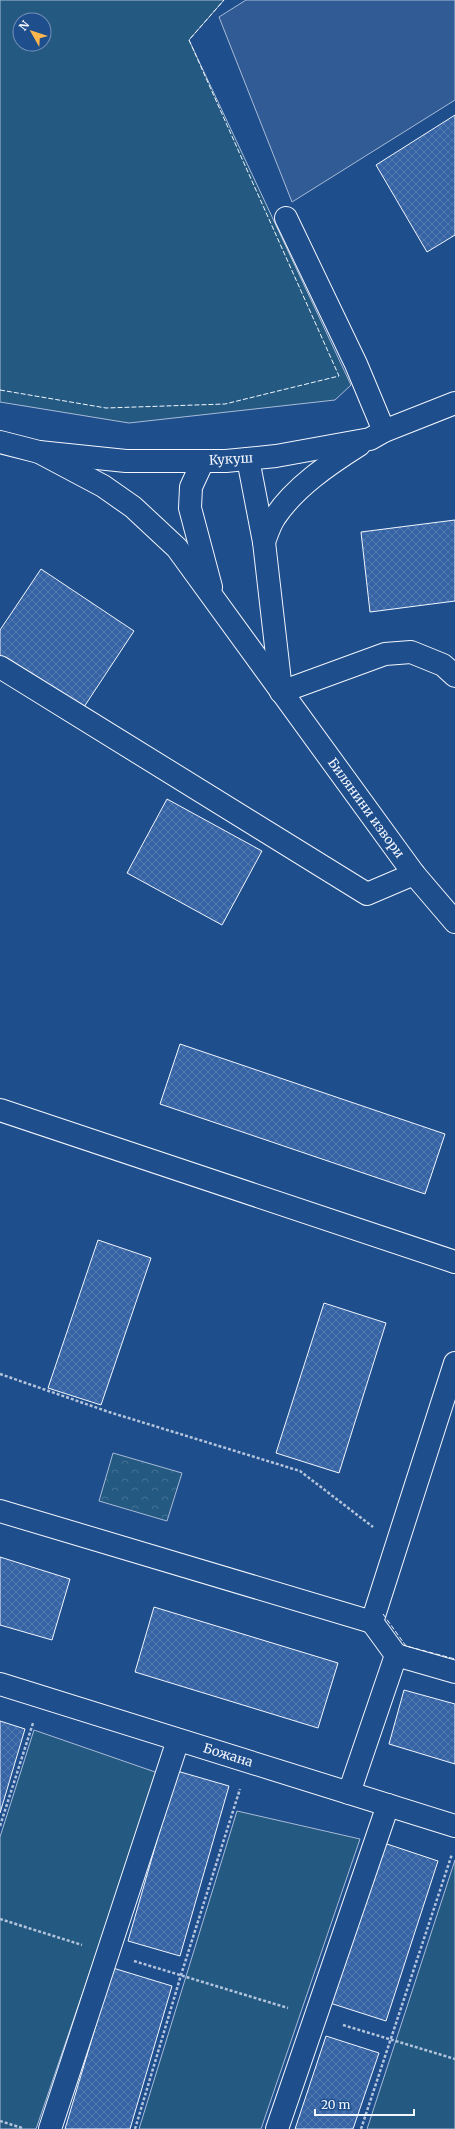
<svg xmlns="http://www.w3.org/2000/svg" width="455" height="2129" viewBox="0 0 455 2129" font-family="Merriweather,serif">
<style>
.grass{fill:#245a82;stroke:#a8bbd7;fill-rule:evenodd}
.forest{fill:url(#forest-crowns);stroke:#a8bbd7}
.parking{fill:#305b95;stroke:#a8bbd7}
.building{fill:url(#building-cross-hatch);stroke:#f2f6ff}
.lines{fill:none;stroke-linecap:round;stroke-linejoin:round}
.minor-casing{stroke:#f2f6ff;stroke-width:24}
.path{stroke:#b3c4dc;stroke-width:2.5;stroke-dasharray:3 2;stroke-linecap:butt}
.minor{stroke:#1f4e8c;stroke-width:22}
.fence{stroke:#f2f6ff;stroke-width:1;stroke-dasharray:5 2;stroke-linecap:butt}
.labels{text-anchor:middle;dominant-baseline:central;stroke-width:3;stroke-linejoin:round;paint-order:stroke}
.street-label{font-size:13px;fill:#f2f6ff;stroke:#1f4e8c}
</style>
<defs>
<pattern id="forest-crowns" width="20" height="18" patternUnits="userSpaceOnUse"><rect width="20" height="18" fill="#245a82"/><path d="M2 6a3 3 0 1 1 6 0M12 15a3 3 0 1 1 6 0" fill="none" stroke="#447295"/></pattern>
<pattern id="building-cross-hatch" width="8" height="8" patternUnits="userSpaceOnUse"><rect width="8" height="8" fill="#3563a3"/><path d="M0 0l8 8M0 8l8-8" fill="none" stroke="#537ab1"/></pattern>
</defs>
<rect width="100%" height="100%" fill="#1f4e8c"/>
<!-- grass -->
<g class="grass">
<path d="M0,0H224L189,40L351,385L335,400L129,423L0,402ZM20,20H44V44H20Z"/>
<path d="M34,1730L158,1773L36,2129H0V1837Z"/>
<path d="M237,1811L360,1839L261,2129H139Z"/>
<path d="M455,1860V2129H367Z"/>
</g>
<!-- forest -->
<path class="forest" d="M113,1453L182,1473L167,1521L99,1501Z"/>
<!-- parking -->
<path class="parking" d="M246,0H455V100L292,202L219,17Z"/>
<!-- building -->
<g class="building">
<path d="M455,115V235L427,252L376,165Z"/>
<path d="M455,520V601L370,612L361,532Z"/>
<path d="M41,569L134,631L82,710L0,656V630Z"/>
<path d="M167,799L262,851L222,925L127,873Z"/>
<path d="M180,1044L445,1134L425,1194L160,1104Z"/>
<path d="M98,1240L151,1258L101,1405L48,1388Z"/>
<path d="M324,1303L386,1323L339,1473L276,1453Z"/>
<path d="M0,1557L70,1579L52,1640L0,1625Z"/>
<path d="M154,1607L338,1663L318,1728L135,1672Z"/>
<path d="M404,1690L455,1704V1764L389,1744Z"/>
<path d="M0,1721L25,1729L0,1813Z"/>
<path d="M177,1771L229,1786L180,1956L128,1941Z"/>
<path d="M384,1843L438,1861L386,2021L330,2003Z"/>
<path d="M113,1968L172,1986L130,2129H65Z"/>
<path d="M326,2036L379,2053L353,2129H295Z"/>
</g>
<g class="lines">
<defs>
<g id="minor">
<path d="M286,218L356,364L384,431"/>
<path d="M0,442L39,452L126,461H226L276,456L370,439L384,431L455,403"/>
<path d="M39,452L103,486L133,507L177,548L414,874L455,922"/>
<path d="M248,459L264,542L281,690"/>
<path d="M203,461L191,487L190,508L211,587"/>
<path d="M264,542C267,534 270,524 275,517C295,487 329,464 359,445"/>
<path d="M0,667L367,894L414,874"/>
<path d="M281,692L385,654L411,652L443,665L455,676"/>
<path d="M0,1110L455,1262"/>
<path d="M0,1511L372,1622"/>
<path d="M396,1655L455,1672"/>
<path d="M0,1684L455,1826"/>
<path d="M349,1793L396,1655L372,1622L455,1363"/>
<path d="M50,2129L178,1740"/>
<path d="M277,2129L388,1805"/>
</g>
</defs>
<!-- minor casing -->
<use href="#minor" class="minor-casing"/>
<!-- path -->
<g class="path">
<path d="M0,1374L109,1412L300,1471L373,1527"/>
<path d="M0,1826L33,1723"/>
<path d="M0,1919L82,1945"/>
<path d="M134,1961L288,2008"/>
<path d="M343,2025L455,2059"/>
<path d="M0,2121L22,2128"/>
<path d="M135,2129L181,1975L240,1789"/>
<path d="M361,2129L452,1854"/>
</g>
<!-- minor -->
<use href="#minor" class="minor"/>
<!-- fence -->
<g class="fence">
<path d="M0,390L106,408L225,404L339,376L189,40L224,0"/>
<path d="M383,1614L406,1646L455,1659"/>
</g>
</g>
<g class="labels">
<!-- street labels -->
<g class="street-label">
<text transform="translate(231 459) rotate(-3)">Кукуш</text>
<text transform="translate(366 808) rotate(54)">Билянини извори</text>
<text transform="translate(228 1755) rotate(17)">Божана</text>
</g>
</g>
<!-- north arrow -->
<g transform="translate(32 32) rotate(309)"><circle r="19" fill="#1f4e8c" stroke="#7391ba"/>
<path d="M0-3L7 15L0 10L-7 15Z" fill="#ffb74d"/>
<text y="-6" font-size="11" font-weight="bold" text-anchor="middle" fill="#f2f6ff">N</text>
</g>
<!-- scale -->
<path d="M315 2109v6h99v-6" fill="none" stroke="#f2f6ff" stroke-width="2"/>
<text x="321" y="2109" font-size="12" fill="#f2f6ff" stroke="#1f4e8c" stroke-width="3" paint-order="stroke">20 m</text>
</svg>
